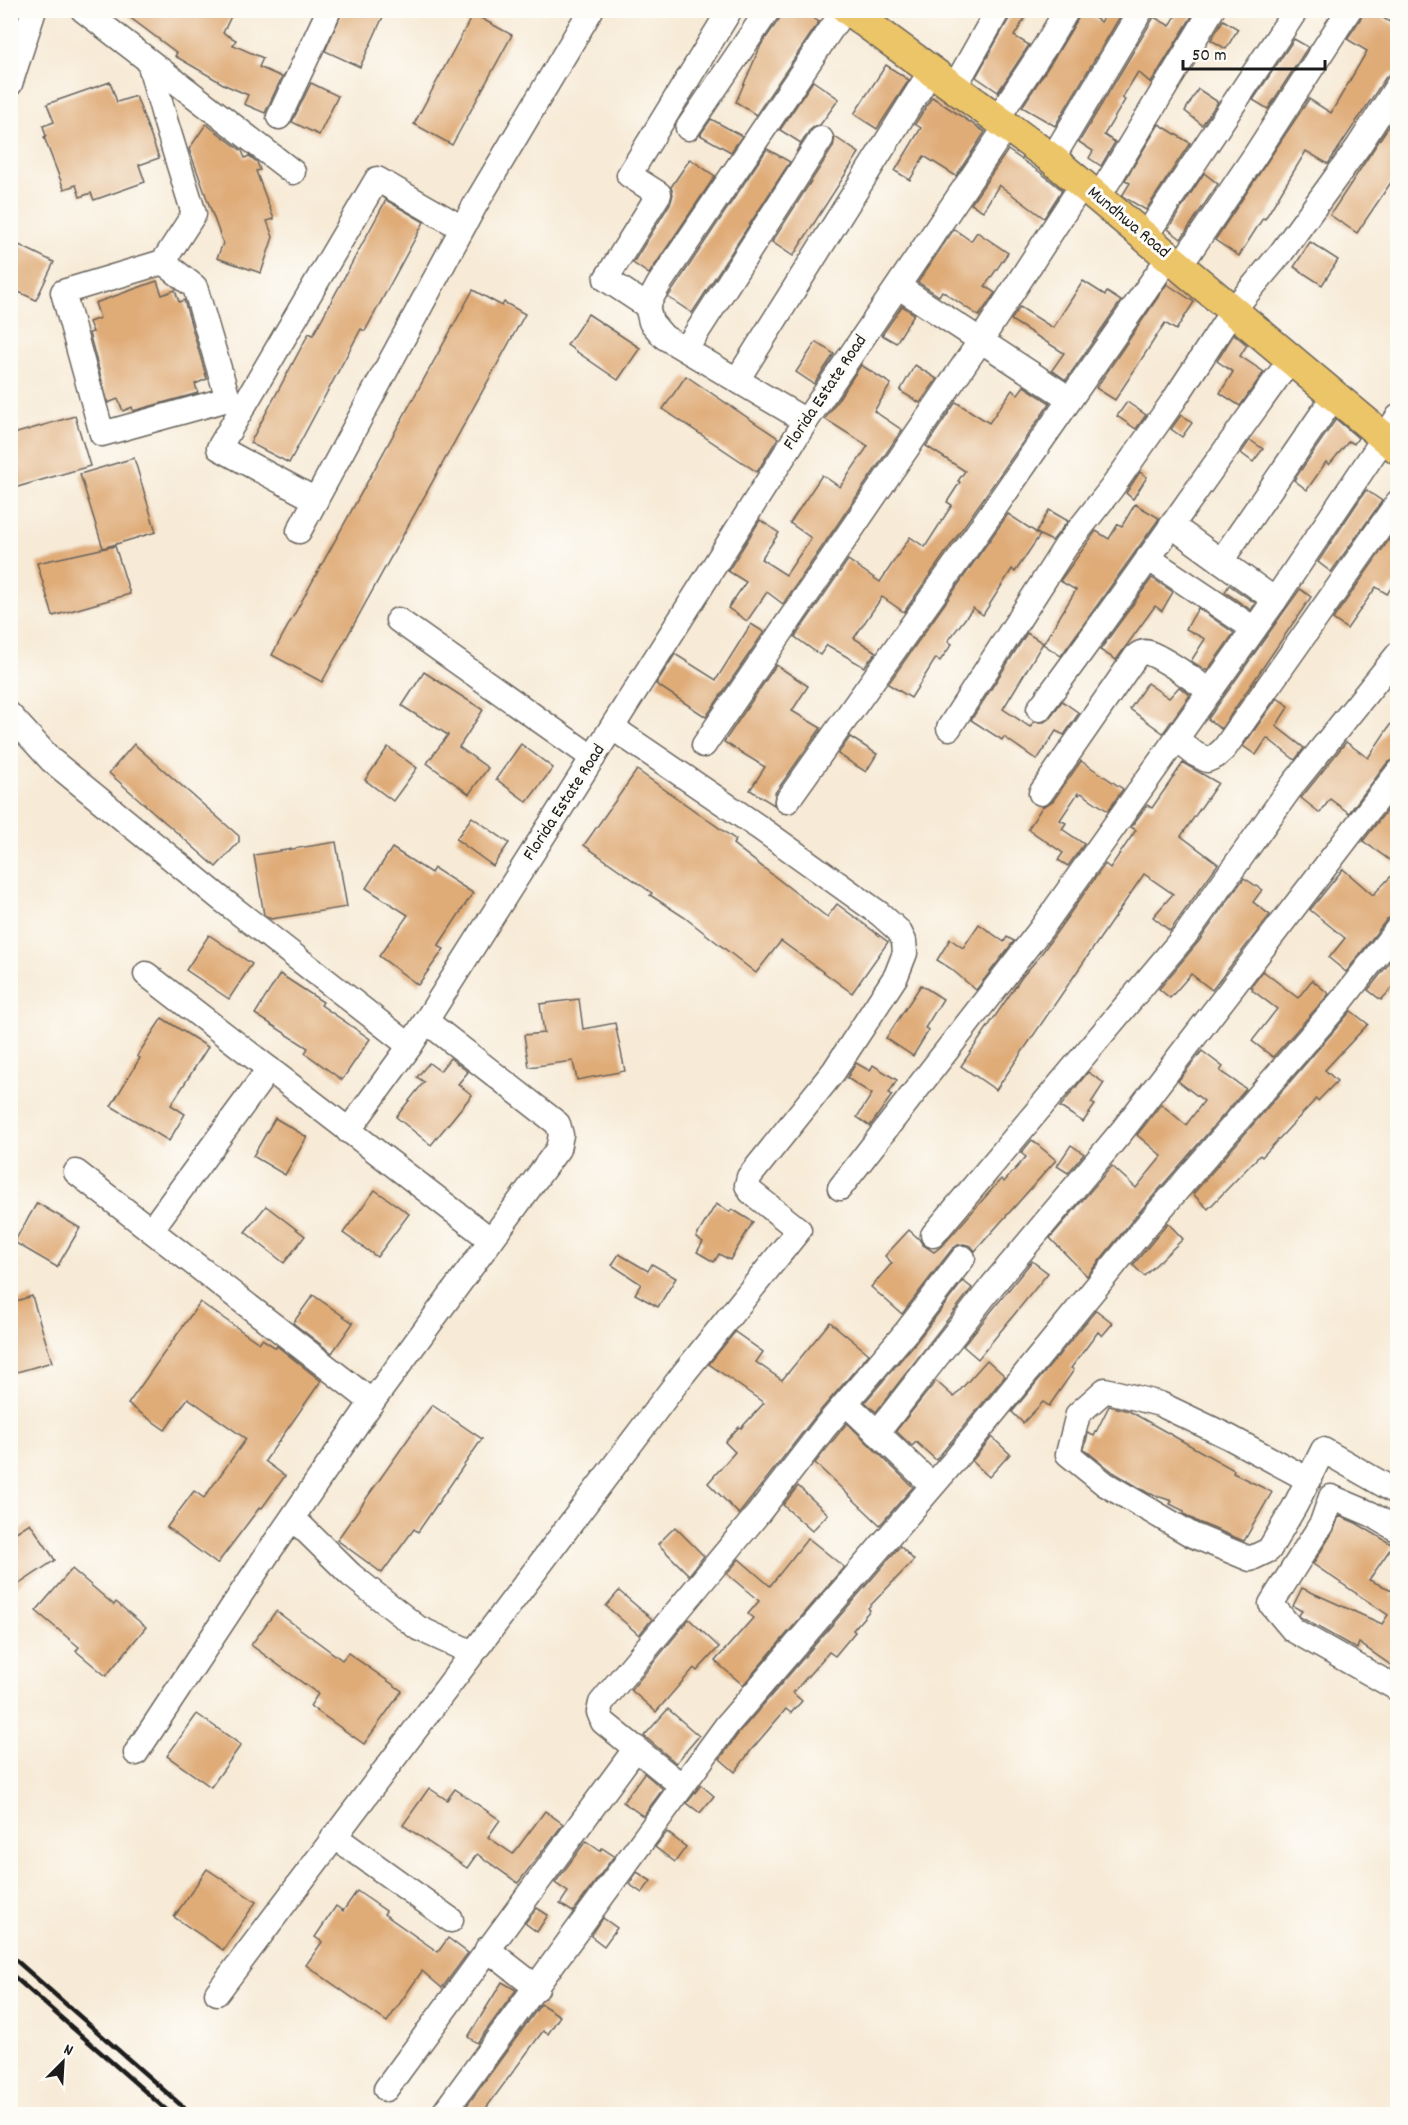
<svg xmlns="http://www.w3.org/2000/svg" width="1408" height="2125" viewBox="0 0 1408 2125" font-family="Dekko,sans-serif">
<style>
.building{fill:#dfab77}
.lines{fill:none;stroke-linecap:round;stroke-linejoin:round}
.minor-casing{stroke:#69645d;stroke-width:27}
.major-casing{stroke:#69645d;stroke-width:33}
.minor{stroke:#fff;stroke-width:24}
.major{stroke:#edc569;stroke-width:30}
.rail{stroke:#1c1c1c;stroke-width:4.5}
.labels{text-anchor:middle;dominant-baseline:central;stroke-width:6;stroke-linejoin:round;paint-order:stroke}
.street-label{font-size:18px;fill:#1c1c1c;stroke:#fdfcf7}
</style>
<rect width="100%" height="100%" fill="#fdfcf7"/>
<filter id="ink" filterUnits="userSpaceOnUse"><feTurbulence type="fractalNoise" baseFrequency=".0167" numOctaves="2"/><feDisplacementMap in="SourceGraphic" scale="12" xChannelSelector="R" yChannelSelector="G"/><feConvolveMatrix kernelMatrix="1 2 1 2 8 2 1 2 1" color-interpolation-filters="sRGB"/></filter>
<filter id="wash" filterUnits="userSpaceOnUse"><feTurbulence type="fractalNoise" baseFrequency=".008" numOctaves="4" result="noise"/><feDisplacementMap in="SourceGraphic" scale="24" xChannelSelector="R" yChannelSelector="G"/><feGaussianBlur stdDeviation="1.35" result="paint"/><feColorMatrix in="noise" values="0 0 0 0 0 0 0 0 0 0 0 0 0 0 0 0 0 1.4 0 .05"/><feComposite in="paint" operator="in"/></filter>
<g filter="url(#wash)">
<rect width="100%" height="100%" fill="#f7ead6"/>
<g id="blocks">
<!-- building -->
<g class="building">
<path d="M120,10H234L223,33L236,40L233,45L263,58L259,67L282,77L265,113L244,104L248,95L225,85L175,56L177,53Z"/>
<path d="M343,10H386L360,67L325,51Z"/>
<path d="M782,10H801L819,22L756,115L736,102L761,45L780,18Z"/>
<path d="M1012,10H1030L1014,36L1029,45L998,92L976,77L1010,17Z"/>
<path d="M1081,10L1101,22L1108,10H1124L1055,126L1022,107L1058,52L1079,17Z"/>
<path d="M1179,10L1192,16L1151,83L1138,72L1122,98L1125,100L1104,135L1115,142L1101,166L1089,158L1093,151L1079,142L1154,17L1170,26Z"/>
<path d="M1363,10H1370L1398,27V71L1391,73L1386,77L1328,164L1306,151L1265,219L1263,218L1239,256L1215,240L1309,99L1331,113L1367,51L1347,39L1361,18Z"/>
<path d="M473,14L512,35L452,145L414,124Z"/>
<path d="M1223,20L1238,29L1226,49L1211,40Z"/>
<path d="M1294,39L1308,47L1268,109L1253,100Z"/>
<path d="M886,65L909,80L877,129L854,114Z"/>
<path d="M813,81L839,99L820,125L814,127L809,131L796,152L801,143L780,130Z"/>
<path d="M110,82L117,102L136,96L159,158L139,165L145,182L94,200L91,193L80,197L76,185L64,189L44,137L46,136L43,126L54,122L47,104Z"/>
<path d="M311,83L338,96L319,135L292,122Z"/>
<path d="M1198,89L1218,102L1202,125L1185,111Z"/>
<path d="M932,97L985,132L956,176L924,156L910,180L895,171L921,128L915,124Z"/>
<path d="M1398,112V172L1357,233L1330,215Z"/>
<path d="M711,119L742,136L731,152L700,135Z"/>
<path d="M206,124L242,151L245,158L249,156L257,162L260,170L256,171L274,219L267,221L273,237L261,273L217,258L223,243L189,149Z"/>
<path d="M1159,124L1190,143L1146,210L1122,196L1130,183L1125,180Z"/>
<path d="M835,137L859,153L793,256L772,242L833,147Z"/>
<path d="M767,149L790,162L692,313L668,297Z"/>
<path d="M1008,150L1041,173L1062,190L1044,218L999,185L983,211L971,204Z"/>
<path d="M690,159L715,176L649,274L633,263L671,202L673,194L671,187Z"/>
<path d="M1204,173L1218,184L1181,239L1168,229Z"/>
<path d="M386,200L424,222L365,331L361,329L289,463L250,443L309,333L313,335Z"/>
<path d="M954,229L971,241L977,232L1008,253L985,286L995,293L979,316L942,291L939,296L918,282Z"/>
<path d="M1310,242L1338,260L1322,285L1294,267Z"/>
<path d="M15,243L54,262L36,300L10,288V251Z"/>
<path d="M157,281L162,295L175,290L179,302L184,300L207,379L195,384L198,393L133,411L132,407L123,411L118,399L108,403L89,333L93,332L89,322L100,318L95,303Z"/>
<path d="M1083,281L1105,295L1107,292L1121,301L1066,380L1052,370L1064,353L1011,320L1020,307L1053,328Z"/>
<path d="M1167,284L1194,302L1176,330L1165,323L1115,400L1096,388Z"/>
<path d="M473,290L502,306L504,302L525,314L322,682L272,655Z"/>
<path d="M902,306L914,314L896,343L882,335Z"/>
<path d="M588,314L640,348L618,380L567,345Z"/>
<path d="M1234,334L1247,345L1240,356L1264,372L1240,406L1220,393L1233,372L1217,361Z"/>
<path d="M816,342L834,354L814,384L796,372Z"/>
<path d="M861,365L891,384L874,411L902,430L783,604L767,592L747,621L728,608L746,582L728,571L760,520L779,533L761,559L786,575L811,538L790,523L822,475L840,487L868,446L825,419Z"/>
<path d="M915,365L937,379L920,403L900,391Z"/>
<path d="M686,376L778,438L757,472L663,409Z"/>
<path d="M1024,386L1050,403L904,612L882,597L854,638L876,652L864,667L827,645L820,655L795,637L848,560L880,582L910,537L925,547L952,505L947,502L960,482L958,481L965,471L926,446L956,402L989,423L1012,390L1018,394Z"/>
<path d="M1127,402L1146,415L1136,429L1117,416Z"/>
<path d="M1181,415L1192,423L1182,437L1171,429Z"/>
<path d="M75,416L90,466L14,488L10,476V435Z"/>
<path d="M1336,419L1358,438L1354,444L1349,441L1329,465L1326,462L1307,490L1294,480Z"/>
<path d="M1250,440L1263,449L1253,462L1241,453Z"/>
<path d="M134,458L156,532L103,548L80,474Z"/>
<path d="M1140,472L1147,477L1133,499L1126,493Z"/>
<path d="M1366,490L1382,501L1331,572L1318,562Z"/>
<path d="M1135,504L1159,518L1158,520L1061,656L1043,644L1076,590L1060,581L1096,531L1109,539L1118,524L1122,526Z"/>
<path d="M1049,510L1068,521L1052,541L1036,533Z"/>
<path d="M1008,514L1040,535L1015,572L1012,569L983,615L973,608L948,641L952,644L940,661L936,658L911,698L888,684Z"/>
<path d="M1398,527V578L1387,594L1376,587L1347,629L1333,619Z"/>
<path d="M115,546L130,594L53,616L37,563Z"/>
<path d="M1152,578L1173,592L1162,611L1155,606L1116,660L1100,650Z"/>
<path d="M1229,585L1255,603L1251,610L1225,592Z"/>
<path d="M1300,589L1311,597L1221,729L1208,719Z"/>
<path d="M1198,608L1234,633L1207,671L1191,661L1205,639L1186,629Z"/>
<path d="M751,624L764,632L706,717L656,684L675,654L716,680Z"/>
<path d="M1027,633L1043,643L1003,709L1030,727L1034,722H1044L1050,718L1062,701L1079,713L1064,735L1056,731L1037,760L1004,737L1002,740L971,720Z"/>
<path d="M776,665L808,686L792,711L821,728L775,793L774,805L750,790L765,767L724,742Z"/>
<path d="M424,672L483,710L459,747L488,768L469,794L427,763L448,735L402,706Z"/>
<path d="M1147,683L1169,698L1179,687L1190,695L1163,733L1130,709Z"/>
<path d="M1277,698L1289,706L1276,726L1304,748L1295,760L1267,738L1256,755L1243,746Z"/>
<path d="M1398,713V758L1387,763L1349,813L1330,799L1320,813L1301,798L1346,742L1368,758Z"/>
<path d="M850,737L877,754L866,772L838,754Z"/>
<path d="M134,744L239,836V842L216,867L109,773Z"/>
<path d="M521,744L553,768L527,802L496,779Z"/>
<path d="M388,747L417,768L393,801L365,780Z"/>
<path d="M1081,761L1123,789L1108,811L1081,793L1079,795L1078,793L1060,820L1066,823L1062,829L1084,844L1068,866L1058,860L1063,853L1028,829L1042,807L1053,801Z"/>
<path d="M1183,763L1218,783L1181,836L1218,864L1170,931L1153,917L1173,894L1144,874L996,1090L961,1066L1022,977L1039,957L1105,864L1110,868L1136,830L1131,827L1147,805L1152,808Z"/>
<path d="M637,770L736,840L733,844L827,917L837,904L888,942L852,993L781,941L756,973L684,917L650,895L652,893L584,845Z"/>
<path d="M1398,796V866L1363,841Z"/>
<path d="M472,817L509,843L493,866L456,839Z"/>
<path d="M336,842L347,907L271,919L264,915L254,855Z"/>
<path d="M392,848L431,873L434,868L473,893L438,946L444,949L418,985L379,956L408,915L366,888Z"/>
<path d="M1343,869L1373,895L1398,869V914L1387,919L1346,972L1329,958L1345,938L1310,910Z"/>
<path d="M1244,878L1262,890L1253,902L1270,915L1212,990L1191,974L1170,998L1159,989L1199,941Z"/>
<path d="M979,924L1004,942L1007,937L1014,941L976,990L950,968L937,960L950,939L963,948Z"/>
<path d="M209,935L252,964L229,999L186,970Z"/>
<path d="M1398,952V982L1381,1000L1368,990Z"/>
<path d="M1263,971L1298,998L1312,980L1329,994L1273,1057L1252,1041L1277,1009L1252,990L1253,988L1251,987Z"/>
<path d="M280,974L323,1002L321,1005L370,1039L342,1080L305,1053L308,1048L255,1014Z"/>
<path d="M921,985L943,999L925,1028L929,1030L913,1056L886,1038Z"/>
<path d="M579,999L583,1029L615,1023L625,1071L577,1080L573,1061L529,1067L524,1035L544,1033L540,1004Z"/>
<path d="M1351,1011L1368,1024L1325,1070L1337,1081L1318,1101L1316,1099L1262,1157L1260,1155L1208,1209L1193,1194Z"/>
<path d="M162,1018L208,1047L171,1105L185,1114L169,1141L111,1106L140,1058L137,1056Z"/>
<path d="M1202,1051L1223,1067L1220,1071L1246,1089L1135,1217L1087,1276L1050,1238L1112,1166L1136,1188L1162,1156L1137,1135L1161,1104L1186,1125L1204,1101L1178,1081Z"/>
<path d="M450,1058L468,1072L458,1084L472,1095L431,1145L396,1117L424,1082L417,1077L429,1063L440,1071Z"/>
<path d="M856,1063L870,1071L873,1065L897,1080L889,1093L892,1095L870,1126L857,1117L872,1094L847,1078Z"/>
<path d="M1088,1072L1104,1083L1091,1103L1095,1105L1083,1122L1060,1107Z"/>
<path d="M275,1118L307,1137L285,1175L253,1156Z"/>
<path d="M1032,1140L1056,1160L975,1251L971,1246L964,1244L958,1245L952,1249L902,1314L871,1287L892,1263L885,1256L909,1230L919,1239L923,1245L934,1252L944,1244L1001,1179L1004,1182L1026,1157L1021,1153Z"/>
<path d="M1071,1145L1084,1154L1068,1173L1057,1166Z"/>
<path d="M375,1190L409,1214L377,1257L343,1233Z"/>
<path d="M37,1203L80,1228L57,1267L14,1242Z"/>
<path d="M716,1204L730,1212L732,1209L753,1222L730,1260L719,1254L714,1262L697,1252L703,1242L696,1237Z"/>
<path d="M266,1206L305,1236L284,1263L245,1232Z"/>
<path d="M1168,1223L1183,1239L1144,1276L1133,1265Z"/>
<path d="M619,1254L648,1271L652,1264L676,1278L658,1307L635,1294L641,1284L612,1265Z"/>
<path d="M1032,1261L1048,1273L978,1359L963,1346Z"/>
<path d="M963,1281L972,1288L876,1412L865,1402L917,1341Z"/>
<path d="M313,1295L353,1323L332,1353L293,1323Z"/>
<path d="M32,1296L52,1362L10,1374V1303Z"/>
<path d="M200,1302L259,1343L262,1339L276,1348L277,1346L321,1381L265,1461L285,1476L262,1508L260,1507L217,1564L167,1527L194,1491L204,1498L246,1439L188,1398L165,1430L128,1404Z"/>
<path d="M1096,1310L1113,1323L1102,1336L1098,1332L1071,1368L1074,1370L1049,1406L1043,1402L1023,1423L1012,1412Z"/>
<path d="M830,1322L869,1354L814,1418L739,1514L708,1483L735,1452L725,1442L739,1427L741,1428L764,1403L709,1364L735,1332L763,1352L756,1362L782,1380Z"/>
<path d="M987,1360L1005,1376L936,1460L916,1442L912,1446L896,1431L936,1381L954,1397Z"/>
<path d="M432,1405L482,1439L418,1532L414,1529L382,1573L337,1540Z"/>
<path d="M1109,1406L1129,1411L1234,1470L1233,1473L1272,1492L1244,1541L1198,1522L1184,1514V1511L1170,1504L1172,1501L1148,1493L1113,1472L1084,1449L1088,1433L1094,1436Z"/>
<path d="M847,1423L913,1487L880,1525L815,1463Z"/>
<path d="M992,1437L1010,1454L989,1477L972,1461Z"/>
<path d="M798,1486L828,1514L812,1531L783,1505Z"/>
<path d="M1339,1516L1356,1523L1393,1545L1369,1580L1392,1590V1596L1396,1599L1398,1597V1670L1359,1643L1357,1649L1300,1617L1299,1615L1302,1611L1293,1606L1302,1588L1382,1624L1388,1615L1313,1564L1334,1530Z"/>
<path d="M30,1523L55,1560L10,1590V1536Z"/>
<path d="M675,1527L704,1556L689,1575L658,1544Z"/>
<path d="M808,1538L844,1567L743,1685L715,1661L753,1618L748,1614L759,1601L727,1574L739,1559L770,1586Z"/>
<path d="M900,1546L914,1560L868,1608L870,1610L853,1630L855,1632L835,1656L829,1652L793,1693L802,1701L791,1713L786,1709L752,1749L735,1772L720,1759L738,1734Z"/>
<path d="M72,1569L114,1605L116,1602L146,1627L106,1676L76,1651L79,1647L36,1611Z"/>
<path d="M619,1591L652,1619L639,1635L606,1606Z"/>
<path d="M276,1611L342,1660L348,1653L402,1691L364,1744L310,1706L318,1694L251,1645Z"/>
<path d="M689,1619L719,1647L697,1671L694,1668L656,1712L631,1690Z"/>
<path d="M668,1709L699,1736L676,1763L644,1736Z"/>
<path d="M197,1714L241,1745L211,1787L167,1756Z"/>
<path d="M644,1773L663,1789L643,1816L623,1802Z"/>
<path d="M701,1785L714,1796L700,1813L687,1803Z"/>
<path d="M429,1788L447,1800L455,1789L500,1820L488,1837L513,1854L545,1811L563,1824L518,1883L477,1854L467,1868L403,1825Z"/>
<path d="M667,1832L686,1847L675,1862L655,1847Z"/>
<path d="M586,1841L600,1851L602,1848L614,1856L573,1912L560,1904L568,1892L555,1883Z"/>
<path d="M207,1869L256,1902L223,1950L174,1917Z"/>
<path d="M637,1872L651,1881L642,1893L629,1884Z"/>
<path d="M357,1891L386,1911L384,1914L438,1952L448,1938L468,1953L442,1988L422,1971L387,2022L306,1965L322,1942L315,1937L336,1906L343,1911Z"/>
<path d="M537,1908L548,1915L537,1932L525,1923Z"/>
<path d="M603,1918L617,1928L604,1946L591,1936Z"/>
<path d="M502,1982L516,1990L477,2043L468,2037Z"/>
<path d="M541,2004L560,2016L548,2034L543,2031L481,2115H460Z"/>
</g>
</g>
</g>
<g filter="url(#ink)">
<use href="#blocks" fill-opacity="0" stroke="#69645d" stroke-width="1.5"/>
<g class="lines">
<defs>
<g id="minor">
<path d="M83,10L293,172"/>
<path d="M149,62L166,123L194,214L163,262L63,292L102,434L228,399L195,287L163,262"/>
<path d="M10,84L34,10"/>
<path d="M954,88L998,10"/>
<path d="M279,117L329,10"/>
<path d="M997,119L1046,45L1067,10"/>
<path d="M688,128L768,10"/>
<path d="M1052,159L1141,10"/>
<path d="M1098,198L1212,10"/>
<path d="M1145,237L1296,10"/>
<path d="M1180,266L1254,157L1349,10"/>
<path d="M899,287L1070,399"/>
<path d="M647,306L606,279L659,194L629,175L730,10"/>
<path d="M686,349L821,139"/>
<path d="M737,380L931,71"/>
<path d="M806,421L664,337L651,322L647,306L659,284L844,10"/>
<path d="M316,500L219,448L377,179L462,228"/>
<path d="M1171,525L1275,600"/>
<path d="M299,531L475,205L591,10"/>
<path d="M1148,558L1254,629"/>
<path d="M1221,561L1335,395"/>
<path d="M398,620L593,758"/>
<path d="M1039,709C1125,594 1206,475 1291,359"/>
<path d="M10,715L51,760L220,898L410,1046"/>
<path d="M949,728L1066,546L1111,489L1174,400L1233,310L1281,253L1358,147L1398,85"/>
<path d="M1176,739L1195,754L1207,760L1216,756L1224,749L1398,502"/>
<path d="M704,745L981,340L1082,185"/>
<path d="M1041,793L1136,656C1141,652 1144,651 1149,653C1168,660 1193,680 1210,691"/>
<path d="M787,801L964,552L1169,257"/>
<path d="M146,974L491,1240"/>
<path d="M348,1131L410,1046L806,421L1006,127"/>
<path d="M76,1172L372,1402"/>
<path d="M840,1188L1041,929L1275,600L1398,417"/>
<path d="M151,1230L269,1069"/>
<path d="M933,1235L1187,933L1294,783L1398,654"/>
<path d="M846,1403L932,1485"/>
<path d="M877,1433L992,1286L1122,1131L1398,772"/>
<path d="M1309,1480L1229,1437L1160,1404L1105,1390L1078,1414L1068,1454L1105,1484L1192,1535L1250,1559L1269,1550L1295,1506L1323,1450L1398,1493"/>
<path d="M293,1518L351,1575L418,1628L473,1653"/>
<path d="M1398,1530L1371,1514L1331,1497L1322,1523L1271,1604L1293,1630L1398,1689"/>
<path d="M136,1753L268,1553L372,1402L558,1149L561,1135L558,1124L426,1021"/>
<path d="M682,1786L603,1722L599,1712L601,1703L757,1515L825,1427L906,1332L963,1258"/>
<path d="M334,1836L451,1920"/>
<path d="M487,1949L537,1988"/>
<path d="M217,1993L684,1373L799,1230L751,1192L747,1185L749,1177L834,1071L896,976L905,953L904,941L899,931L880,914L760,828L613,728"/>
<path d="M386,2089L636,1748"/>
<path d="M443,2114L727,1725L954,1461L1146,1226L1342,1000L1398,928"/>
</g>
<path id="major" d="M848,10L1052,159L1398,449"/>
</defs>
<!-- minor casing -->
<use href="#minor" class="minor-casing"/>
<!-- major casing -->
<use href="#major" class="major-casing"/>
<!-- minor -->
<use href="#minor" class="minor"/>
<!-- major -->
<use href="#major" class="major"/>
<!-- rail -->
<g class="rail">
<path d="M10,1955L191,2114"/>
<path d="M10,1973L171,2114"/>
</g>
</g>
</g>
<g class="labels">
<!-- street labels -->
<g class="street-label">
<text transform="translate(1128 223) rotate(40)">Mundhwa Road</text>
<text transform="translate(826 393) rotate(-56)">Florida Estate Road</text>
<text transform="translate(565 803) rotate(-57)">Florida Estate Road</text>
</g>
</g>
<!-- margin -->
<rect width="1408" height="2125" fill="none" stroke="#fdfcf7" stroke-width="36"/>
<!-- north arrow -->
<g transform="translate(63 2062) rotate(24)" stroke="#fdfcf7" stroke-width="4.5" paint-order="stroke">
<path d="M0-4.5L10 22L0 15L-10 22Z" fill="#1c1c1c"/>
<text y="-9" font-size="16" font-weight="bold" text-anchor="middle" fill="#1c1c1c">N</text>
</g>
<!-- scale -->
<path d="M1183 60v9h142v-9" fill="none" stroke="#1c1c1c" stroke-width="3"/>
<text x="1192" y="60" font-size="18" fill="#1c1c1c" stroke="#fdfcf7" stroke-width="4.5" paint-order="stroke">50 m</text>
</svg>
